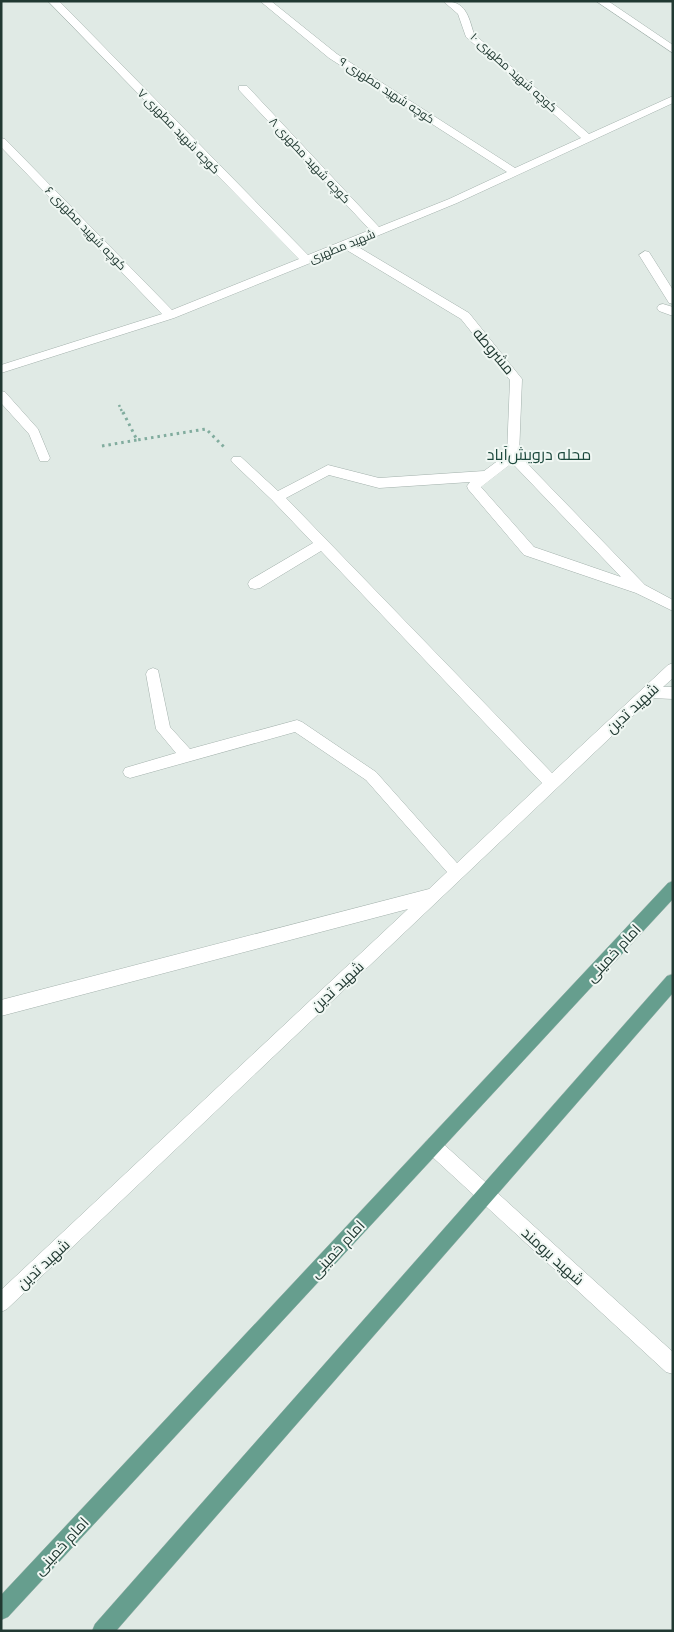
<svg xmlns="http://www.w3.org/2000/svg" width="674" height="1632" viewBox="0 0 674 1632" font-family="Inter,Cairo,sans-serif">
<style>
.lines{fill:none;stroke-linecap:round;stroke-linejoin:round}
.minor-casing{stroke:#a3b1ac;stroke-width:1}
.major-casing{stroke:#bcc4c2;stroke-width:1}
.path-far1{stroke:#81ac9e;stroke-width:2.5;stroke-dasharray:2 2.5;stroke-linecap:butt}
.path{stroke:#81ac9e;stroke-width:3;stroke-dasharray:2.5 4;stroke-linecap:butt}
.minor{fill:#fff;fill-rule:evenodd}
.major{fill:#669e8e;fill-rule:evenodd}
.labels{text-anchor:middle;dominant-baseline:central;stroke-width:4;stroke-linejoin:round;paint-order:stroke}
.far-street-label{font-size:12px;fill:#213932;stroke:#f0f7f3}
.street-label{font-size:15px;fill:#213932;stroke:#f0f7f3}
.neighbourhood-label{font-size:16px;fill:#1e4a3e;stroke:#f0f7f3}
</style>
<rect width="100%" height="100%" fill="#e0eae5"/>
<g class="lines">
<defs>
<g id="minor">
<path d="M48,1H59L308,255L370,230L239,90V86H247L379,227L449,199L507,172L329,58L260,1H271L337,54L515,168L581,138L466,37L458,14L443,1C466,1 468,15 474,34L589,134L673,96V103L457,203L355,245L469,313L522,379L519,455L645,585L673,600V611L636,593L524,555L468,489L467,486L470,482L379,488L329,475L286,498L552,773L668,665L673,663V678L663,687H673V699L652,698L7,1309L1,1312V1290L408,909L1,1016V1000L429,889L447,872L366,780L295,732L130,778L125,776L123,772L125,768L176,753L156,729L146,674L148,670L153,668L158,670L170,727L190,749L297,720L302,722L376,772L457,863L542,783L321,551L260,588L255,589L250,588L248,584L250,580L313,543L272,500L233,463L231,460L233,457H241L278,491L328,465L379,478L484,471L507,454L510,380L461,319L345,249L174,318L1,373V365L162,314L1,147V138L5,139L172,310L299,259ZM512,463L621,577L534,547L481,487Z"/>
<path d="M596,1H608L673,45V53Z"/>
<path d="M645,251L649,252L673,290V304L669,303L639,255Z"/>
<path d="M663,304L673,307V316L659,311L657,308L659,305Z"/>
<path d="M1,391L5,392L38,429L50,458L48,461H40L29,434L1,403Z"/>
<path d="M433,1137L439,1140L673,1352V1374L666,1372L427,1152L424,1146L427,1140Z"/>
</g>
<g id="major">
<path d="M673,881V899L8,1617L1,1620V1595L668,883Z"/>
<path d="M673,974V993L116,1631H92L95,1624L667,976Z"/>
</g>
</defs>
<!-- minor casing -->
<use href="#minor" class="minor-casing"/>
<!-- major casing -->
<use href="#major" class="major-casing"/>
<!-- path-far1 -->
<path class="path-far1" d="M119,405L123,414"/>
<!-- path -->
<g class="path">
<path d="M123,412L137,440L206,429L224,447"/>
<path d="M102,446L137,440"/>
</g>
<!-- minor -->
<use href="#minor" class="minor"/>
<!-- major -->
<use href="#major" class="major"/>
</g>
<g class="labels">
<!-- far-street labels -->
<g class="far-street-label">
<text transform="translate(514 72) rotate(42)">کوچه شهید مطهری ۱۰</text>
<text transform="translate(387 90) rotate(33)">کوچه شهید مطهری ۹</text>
<text transform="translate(179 131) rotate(46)">کوچه شهید مطهری ۷</text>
<text transform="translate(310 160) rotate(47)">کوچه شهید مطهری ۸</text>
<text transform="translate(86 228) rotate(46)">کوچه شهید مطهری ۶</text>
<text transform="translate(342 246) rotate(-22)">شهید مطهری</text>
</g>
<!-- street labels -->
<g class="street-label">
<text transform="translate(494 351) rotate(50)">مشروطه</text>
<text transform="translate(632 708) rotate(-43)">شهید تدین</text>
<text transform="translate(613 953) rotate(-47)">امام خمینی</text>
<text transform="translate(337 986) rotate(-43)">شهید تدین</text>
<text transform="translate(337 1249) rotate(-47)">امام خمینی</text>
<text transform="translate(553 1256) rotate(42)">شهید برومند</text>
<text transform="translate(43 1264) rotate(-43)">شهید تدین</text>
<text transform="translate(61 1546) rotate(-47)">امام خمینی</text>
</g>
<!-- neighbourhood labels -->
<g class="neighbourhood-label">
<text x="539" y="454">محله درویش‌آباد</text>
</g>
</g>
<!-- border -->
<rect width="674" height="1632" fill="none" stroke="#213932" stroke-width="5"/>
</svg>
